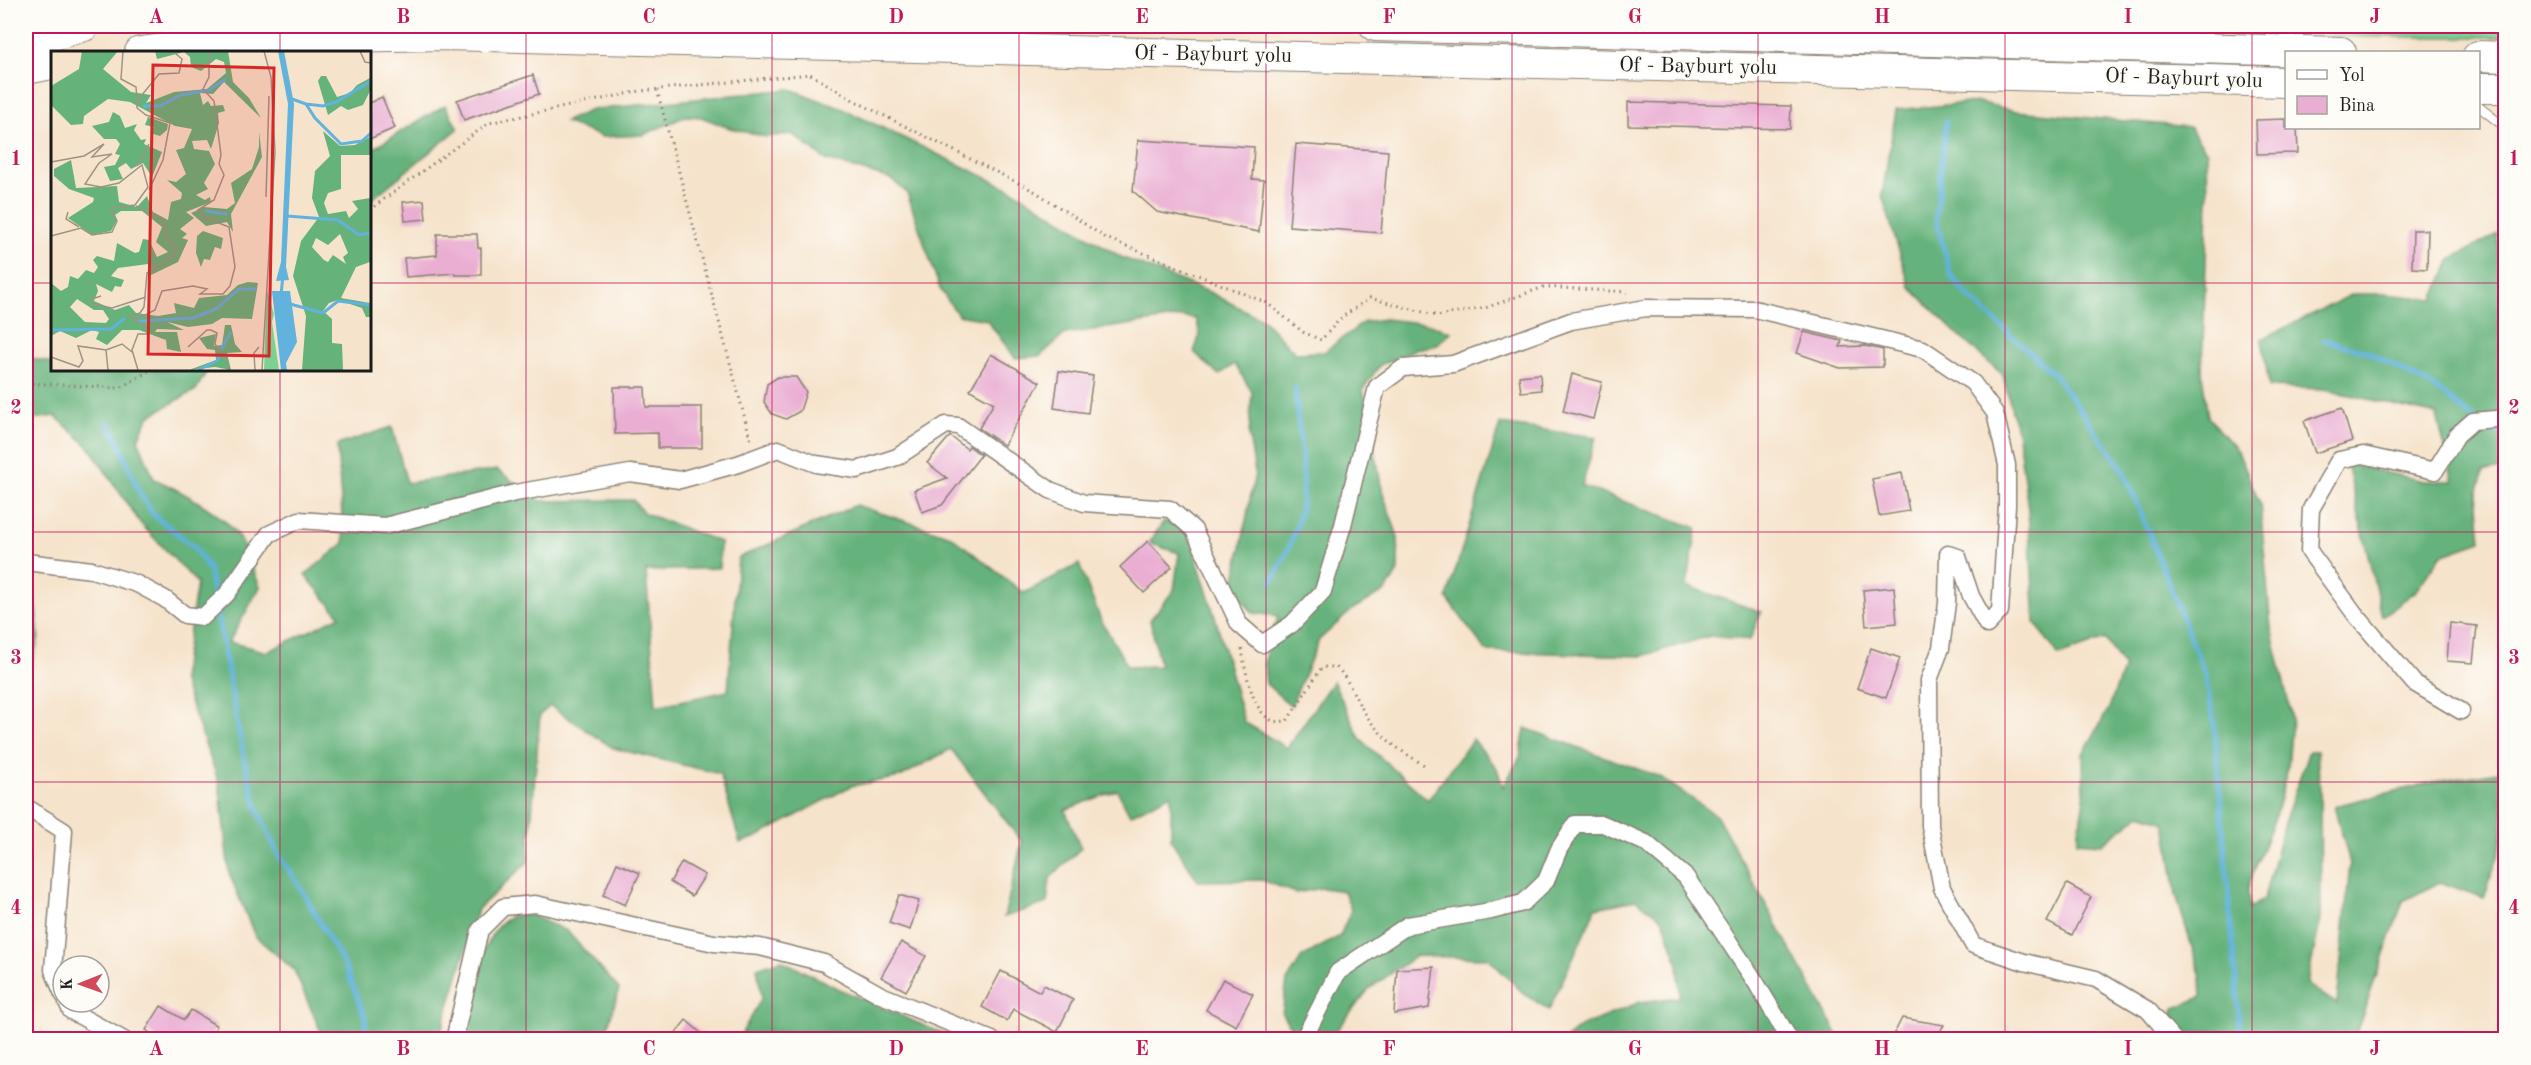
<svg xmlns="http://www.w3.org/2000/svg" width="2531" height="1065" viewBox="0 0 2531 1065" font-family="'Old Standard TT',serif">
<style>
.green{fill:#7dd091;stroke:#4c7656;stroke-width:1.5}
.forest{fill:#66b27b;stroke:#41674c;stroke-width:1.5}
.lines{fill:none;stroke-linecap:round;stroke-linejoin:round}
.stream{stroke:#61b2dc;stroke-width:5}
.building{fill:#eaaed3}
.lane-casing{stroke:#898074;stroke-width:10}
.street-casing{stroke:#898074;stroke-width:19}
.highway-casing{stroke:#898074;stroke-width:32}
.path{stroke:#898074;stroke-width:3;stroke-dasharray:1.5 4.5;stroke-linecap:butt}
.lane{stroke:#fff;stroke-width:8}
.street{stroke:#fff;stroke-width:16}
.highway{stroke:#fff;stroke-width:30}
.grid{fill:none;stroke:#c2185b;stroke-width:1.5;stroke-opacity:0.55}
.labels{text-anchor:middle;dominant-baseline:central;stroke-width:6;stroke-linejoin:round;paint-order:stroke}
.street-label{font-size:21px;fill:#1c1c1c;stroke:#fdfcf7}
.inset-river{fill:none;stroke:#61b2dc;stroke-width:3}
.inset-road{fill:none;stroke:#9f9385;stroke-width:1.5}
.view{fill:#d62828;fill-opacity:0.15;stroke:#d62828;stroke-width:3}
.inset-edge{fill:none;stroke:#1c1c1c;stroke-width:3}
.neatline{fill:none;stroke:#c2185b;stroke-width:2}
.grid-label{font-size:20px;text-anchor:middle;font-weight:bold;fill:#c2185b}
</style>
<rect width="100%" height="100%" fill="#fdfcf7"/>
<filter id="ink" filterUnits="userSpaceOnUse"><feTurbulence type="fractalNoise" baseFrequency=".0167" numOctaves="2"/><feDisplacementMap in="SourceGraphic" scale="12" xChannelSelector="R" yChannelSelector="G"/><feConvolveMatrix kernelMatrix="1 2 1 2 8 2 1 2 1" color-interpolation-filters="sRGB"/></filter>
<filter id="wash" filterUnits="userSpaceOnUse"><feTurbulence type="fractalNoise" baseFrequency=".008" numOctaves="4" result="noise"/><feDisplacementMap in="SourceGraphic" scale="24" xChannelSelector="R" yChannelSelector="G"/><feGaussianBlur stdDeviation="1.35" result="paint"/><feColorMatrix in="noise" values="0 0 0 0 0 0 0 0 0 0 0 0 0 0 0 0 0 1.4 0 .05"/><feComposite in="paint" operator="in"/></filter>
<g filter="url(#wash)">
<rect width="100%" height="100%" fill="#f6e3cb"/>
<!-- green -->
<path class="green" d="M2000,26H2505L2506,37H2367Z"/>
<!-- forest -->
<g class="forest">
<path d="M790,89L843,109L1014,191L1121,257L1209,292L1264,320L1295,353L1324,352L1364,322L1385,319L1429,324L1451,332L1436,345L1416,349L1380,365L1363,389L1383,494L1398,537V571L1386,591L1353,609L1319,640L1291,706L1266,684L1264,663L1278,616L1253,613L1233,589L1255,473L1249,435L1252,392L1235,364L1219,375L1194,352L1200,334L1196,319L1182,317L1065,334L1040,356L1015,358L987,320L958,315L940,289L907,193L891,179L826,160L792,134L766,137L730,128L701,117L686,116L643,135L602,137L564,122L591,110Z"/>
<path d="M1978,102L2016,111L2189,127L2207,152L2208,204L2202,374L2208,417L2238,451L2260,504L2271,628L2292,718L2288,768L2274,820L2248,887L2249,909L2264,898L2284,823L2309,751H2317L2320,791L2321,918L2307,984L2337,1004L2350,863L2334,806L2429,783L2505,771V802L2500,851L2484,898L2440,882L2403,901L2354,1039H2167L2174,1008L2202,997L2201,977L2176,895L2165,822L2141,814L2102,844L2077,842L2084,799L2083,754L2109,708L2124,667L2105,639L2059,656L2035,623L2028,509L2018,436L2003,375L1959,336L1910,287L1882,195L1896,110Z"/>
<path d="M445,105L458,129L372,199L369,198V151Z"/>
<path d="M2498,234L2505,352V468L2483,473L2477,493L2481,541L2441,555L2415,592L2382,616L2347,464L2424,481H2453L2437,415L2324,389L2269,387L2262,339L2353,294H2384L2434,299L2451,259Z"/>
<path d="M26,357L52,363V369L87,371L208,369L196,390L149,416L138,439L154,479C178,489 224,514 238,536C248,551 253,571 260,587L229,642L267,652L340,616L305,575L344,543L337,445L392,427L407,483L497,470L541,501L633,500L644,513L720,542L719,568L646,571L656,706L728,691L738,558L856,505L951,536L1024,593L1079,564L1100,618L1128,667L1160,666L1150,620L1174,590L1179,553L1149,543L1164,521L1188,531L1216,620L1244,722L1287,748L1333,681L1361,740L1428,800L1473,739L1497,768L1503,787L1520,757L1525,728L1660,777L1717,816L1840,1039H1565L1580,1027L1640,1002L1680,997L1678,963L1663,919L1636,900L1596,908L1549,1010L1523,993L1488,958L1416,956L1369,989L1330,1039H1288L1292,1029L1282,1014L1287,981L1302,957L1340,936L1351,910L1344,891L1322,888L1296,893L1262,880L1198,881L1171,840V794L1130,815L1117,790L1065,810L1081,848L1050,878L1047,903L1004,917L1022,842L951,749L900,777L851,786L757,837L740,843L720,774L613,748L550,706L540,715L528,862L478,909L439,1039H324L294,970L255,936L229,873L219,783L182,679L197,583L141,524L89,447L55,416L26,420Z"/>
<path d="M1500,424L1596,437L1582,486L1697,528L1687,586L1761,612L1750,640L1710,636L1642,656L1486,651L1447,598Z"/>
<path d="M26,586L34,592L39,636L26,686Z"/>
<path d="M530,915L567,931L619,989L604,1039L466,1040C473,1006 476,932 511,917C516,915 524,915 530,915Z"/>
<path d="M781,960L839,989L955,1039L738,1040L762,997L757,968Z"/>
</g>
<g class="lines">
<!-- stream -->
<g class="stream">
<path d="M1946,121L1936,219L1951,276L1971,299L2055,375L2124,471L2205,674L2214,722L2241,1040"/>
<path d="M2324,340L2366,351L2435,388L2473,418"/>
<path d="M108,422L120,445L140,494L154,515L194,547L209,569L244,759L257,808L279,856L294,877L345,966L365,1017L367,1040"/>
<path d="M2480,424L2490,432H2506"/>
<path d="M1272,582C1284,560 1295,537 1300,513C1308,480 1297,421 1295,386"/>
</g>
</g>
<g id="blocks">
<!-- building -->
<g class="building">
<path d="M533,75L539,94L464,120L457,100Z"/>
<path d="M382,97L395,128L369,139V103Z"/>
<path d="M1628,102L1791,106L1790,129L1628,125Z"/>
<path d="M2286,119V128H2297L2298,153L2257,154L2256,120Z"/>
<path d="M1138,140L1254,147L1252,179L1264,180L1259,232L1157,212L1133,191Z"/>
<path d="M1296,144L1388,151L1381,233L1289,226Z"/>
<path d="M424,200L426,219L405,221L403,202Z"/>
<path d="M2413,230H2428L2427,269L2412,268Z"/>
<path d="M437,234H477L478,248H481V275H455V273L406,277L404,258L437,255Z"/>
<path d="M1804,332L1842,341L1840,347L1865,346L1883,350V367L1840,368L1797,353Z"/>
<path d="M991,354L1040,382L1004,445L979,428L994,403L970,390Z"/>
<path d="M1059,371L1093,376L1088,413L1054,408Z"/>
<path d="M1540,374L1541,390L1521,392L1519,376Z"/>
<path d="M1572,374L1602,382L1593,419L1563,411Z"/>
<path d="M778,377H796L806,392L800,411L786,419L772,414L764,402L767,384Z"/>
<path d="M614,387H645L646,407H702V448H658V433L615,434Z"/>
<path d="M2342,408L2352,441L2315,453L2304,421Z"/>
<path d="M950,436L967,449L969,446L981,455L942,505L922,512L914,490L947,478L927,463Z"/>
<path d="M1902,473L1909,511L1879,516L1872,479Z"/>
<path d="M1148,541L1172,567L1144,593L1120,567Z"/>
<path d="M1894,587L1897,623L1866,626L1863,590Z"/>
<path d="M2450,623L2477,626L2473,663L2447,661Z"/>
<path d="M1871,648L1900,658L1886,698L1857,688Z"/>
<path d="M682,862L705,875L692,896L670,882Z"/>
<path d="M617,863L640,873L625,905L603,895Z"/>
<path d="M2067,884L2091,897L2072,935L2047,922Z"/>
<path d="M899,895L919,901L910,930L889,923Z"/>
<path d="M901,942L926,956L906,991L881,977Z"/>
<path d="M1434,967L1429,1008L1394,1014L1397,969Z"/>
<path d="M1001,971L1040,992L1044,985L1073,1000L1057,1032L1013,1009L1007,1021L982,1007Z"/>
<path d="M1223,979L1253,994L1236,1026L1206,1010Z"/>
<path d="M161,1006L184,1020L191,1010L217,1026L208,1040H161L146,1030Z"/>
<path d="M1902,1018L1944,1025L1935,1040H1891Z"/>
<path d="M686,1020L709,1040H670Z"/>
</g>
</g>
</g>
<g filter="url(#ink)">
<use href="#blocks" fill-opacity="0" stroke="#898074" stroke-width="1.5"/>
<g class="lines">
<defs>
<path id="lane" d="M2478,106L2506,128"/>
<g id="street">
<path d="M26,562L92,570L137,584L165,599L185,615L203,617L227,594L269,534L299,520L385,526L515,493L630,473L680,480L738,464L778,449L816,464L857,470L897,457L946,425L958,426L1050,490L1084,503L1170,509L1194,530L1239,624L1262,644L1292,624L1323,591L1343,525L1377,387L1403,368L1453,364L1571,321L1646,308L1754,309L1923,349L1973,383L1995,413L2007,465V506L2000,611L1987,625L1971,596L1958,557L1948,554L1947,603L1941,648L1929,680L1930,826L1942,888L1973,945L2024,962L2096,979L2148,1010L2174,1040"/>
<path d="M2461,711L2414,683L2355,614L2309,551L2311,509L2339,460L2363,455L2435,471L2457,435L2473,421L2506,418"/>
<path d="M26,807L64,831L53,970L63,994"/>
<path d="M67,1002L71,1011L124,1040"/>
<path d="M454,1040L480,930L503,907L535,904L714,943L760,947L824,963L881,995L992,1040"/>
<path d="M1303,1040L1338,972L1408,925L1491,911L1523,903L1546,881L1559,849L1575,824H1603L1646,843L1686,877L1755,981L1790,1040"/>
</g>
<g id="highway">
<path d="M1375,26L2341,52"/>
<path d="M26,43L84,26"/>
<path d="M140,52L240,39L444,35L2286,82"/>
<path d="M2478,56L2506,57"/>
<path d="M26,69L52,64"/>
<path d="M2478,88H2506"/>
</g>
</defs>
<!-- lane casing -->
<use href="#lane" class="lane-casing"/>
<!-- street casing -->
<use href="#street" class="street-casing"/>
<!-- highway casing -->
<use href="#highway" class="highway-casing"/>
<!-- path -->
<g class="path">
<path d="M657,90L751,441"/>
<path d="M369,210L489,123L640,91L810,74L855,101L1036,192L1106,238L1267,303L1303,332L1321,340L1342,317L1370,298L1438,316L1485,308L1544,287L1627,292"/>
<path d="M26,383L120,388L152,369"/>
<path d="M1242,649C1245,669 1252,713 1273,721C1277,722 1283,721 1287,721L1322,667H1336C1349,679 1353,695 1363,710C1379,737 1400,751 1426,766"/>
</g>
<!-- lane -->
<use href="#lane" class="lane"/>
<!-- street -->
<use href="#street" class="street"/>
<!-- highway -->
<use href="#highway" class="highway"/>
</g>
</g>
<!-- grid -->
<path class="grid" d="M280,26V52M526,26V1040M772,26V1040M1019,26V1040M1266,26V1040M1512,26V1040M1758,26V1040M2005,26V1040M2252,26V1040M26,283H52M369,283H2506M280,369V1040M26,532H2506M26,782H2506"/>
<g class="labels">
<!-- street labels -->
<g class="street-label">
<text transform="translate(1213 55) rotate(1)">Of - Bayburt yolu</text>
<text transform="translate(1698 67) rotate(1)">Of - Bayburt yolu</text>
<text transform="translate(2184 79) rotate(2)">Of - Bayburt yolu</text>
</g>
</g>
<!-- overview -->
<g transform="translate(51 51)">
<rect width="320" height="320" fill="#f6e3cb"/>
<path d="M216,239L223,263L221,271L228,319H213Z" fill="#7dd091"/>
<path d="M31,0H67L52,18L80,41L100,44L95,52L123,41L156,38L175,22L173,11L165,8L150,20L140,16L139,6L133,1L106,8L104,0H177L182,31L198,47L210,67L173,31L162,43L149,42L152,54L157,50L160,55L172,54L174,60L167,62L168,72L160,98L156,89L141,90L143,98L158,100L164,113L153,132L157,138L145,144L154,149L159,146L160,151L135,161L143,167L129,178L136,183L131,187L137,189L127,211L98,225L97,213L67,217L60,225L73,229L70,236L64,235L61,241L45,233L47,240L43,250L64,259L78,254L85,262L107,265L125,262L123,252L143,257L148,247L176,244L187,234L197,231L207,232L201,268L171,267L161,273L137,276L116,271L133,279L106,278L104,281H126L130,301L116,298L115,289L88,279H71L56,294L45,288L48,281L41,279L25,287L9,280L0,285V232L10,240L17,236L19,225L27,228L35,219L43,222L47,216L42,209L46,205L63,210L66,192L84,202L88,201L92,188L98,189L106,206L117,201L105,191L111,176L91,160H70L64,164L66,169L60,180L41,184L17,167L42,151L43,147L18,138L3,125V118L20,109L25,137L66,135L68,151L86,156L96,145L102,161L117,169L120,151L130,148L131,142L116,129L125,131L135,123L125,99L133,97L141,78L124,75L79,51L57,48L33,65L32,73L20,74L1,55L0,35L28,18ZM26,248L43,259H52L58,268L55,272L34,271L19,256ZM270,25H275L286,46L299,42L306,34L319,27V40L312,54L297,59L290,55L277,64L267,30ZM62,61L69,65L74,77L86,73L83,79L90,89L95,88L93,93L111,101L101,126L92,112L80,118L75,112L67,117L72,128L59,130L53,116L64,114L69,104L64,103L69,93L65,88H53L41,75L58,71ZM97,66L117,73L116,79L109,85L99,82L103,76L94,74ZM272,80L289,95L304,94L319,86V104H290V138L277,142L273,152L277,163L295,160L298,167L307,158L301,150L319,147V211L305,216L290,247L319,252V266H315L311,257L287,249L278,252L272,260L281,268V292L291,293L292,319H251L255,265L242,225L250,190L268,166L261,147L264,120L279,105ZM289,183L297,202L292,206L295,213L282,204L277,211L273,209L261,196L265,187L277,194ZM208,81L211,106L180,163L182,181L176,171L155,175L140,162L153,156L176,158L184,152L180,132L201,118L208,96ZM152,180L172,187L170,198L164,196L159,209L153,208L150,216L145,202L146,185ZM174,274H180L184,293L191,301L176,302L180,319L164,316L138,319L165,309L164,299L156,298L148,287L165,283L163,295L171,294Z" fill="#66b27b" fill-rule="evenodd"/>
<path d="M227,0H233L243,53L235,216L238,229L225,230L230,211L237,53ZM221,240H239L246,291L235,312L236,319H230Z" fill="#61b2dc"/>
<path class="inset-river" d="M241,48L255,53L264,67L290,93L311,90L320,82M255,53L272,55L285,51L320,30M92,55H109L130,44L158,39L175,28M154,160L176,163M236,165L287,169L308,184L320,182M230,244L232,224M239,253L272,262L287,250L320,254M88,270L142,267L165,258L188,238H205M0,279L60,278L74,267M170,298L180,281M147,319L166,310L169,303"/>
<path class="inset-road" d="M72,0L70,28L85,36L86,49M309,0L314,11L320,12M0,111L33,105L53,93L41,106L61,103L48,112L34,133L50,136L68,132L91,114L97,136L84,154L60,157L66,170L61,181L41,184L30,177L0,185M86,115L98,93M98,139L112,109L119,72L95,64L86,57V50L108,23L128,22L131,8L125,3M215,146L218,45M17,161L15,168L28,176M50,245L41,248V253L61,257L95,246M84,269L79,265L89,262L93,256L96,222L120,207L126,198L117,188L110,167L85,155M137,296L156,279H160L166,282L164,293L176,311L177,319M55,299L71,293L81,301M0,306L28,316L32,310L27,295L55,299L57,319M87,319L81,299L87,283H96L98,278L84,269L104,259L111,240L142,235L156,238L149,243H172L179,235L184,216L178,176L153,166L147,159L163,149L173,124L168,113L170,104L163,50L152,38L158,26V0M204,319L203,302L208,296M211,319L224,101L220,26L213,0"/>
<path class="view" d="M102,14L223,17L218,305L97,303Z"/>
<rect width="320" height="320" class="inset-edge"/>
</g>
<!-- margin -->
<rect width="2531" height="1065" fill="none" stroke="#fdfcf7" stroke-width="66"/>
<!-- legend -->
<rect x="2285" y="51" width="195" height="78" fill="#fdfcf7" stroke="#a3a29f" stroke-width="1.5"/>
<rect x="2297" y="70" width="30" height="9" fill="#ffffff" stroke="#a3a29f" stroke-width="1.5"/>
<text x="2339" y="81" font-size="18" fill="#1c1c1c">Yol</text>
<rect x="2297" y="96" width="30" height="18" fill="#eaaed3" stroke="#a3a29f" stroke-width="1.5"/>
<text x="2339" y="111" font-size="18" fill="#1c1c1c">Bina</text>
<!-- north arrow -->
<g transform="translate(81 984) rotate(269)"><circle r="28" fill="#fdfcf7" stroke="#a3a29f" stroke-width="1.5"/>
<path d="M0-4.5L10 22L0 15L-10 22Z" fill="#d1495b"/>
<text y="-9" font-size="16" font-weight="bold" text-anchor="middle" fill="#1c1c1c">K</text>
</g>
<rect x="33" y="33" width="2465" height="999" class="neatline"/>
<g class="grid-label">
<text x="156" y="23">A</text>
<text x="403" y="23">B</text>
<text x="649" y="23">C</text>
<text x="896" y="23">D</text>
<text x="1142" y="23">E</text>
<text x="1389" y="23">F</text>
<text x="1635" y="23">G</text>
<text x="1882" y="23">H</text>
<text x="2128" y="23">I</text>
<text x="2375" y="23">J</text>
<text x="16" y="165">1</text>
<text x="2514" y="165">1</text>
<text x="16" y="414">2</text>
<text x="2514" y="414">2</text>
<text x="16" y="664">3</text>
<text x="2514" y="664">3</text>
<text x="16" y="914">4</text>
<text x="2514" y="914">4</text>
<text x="156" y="1055">A</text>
<text x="403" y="1055">B</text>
<text x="649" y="1055">C</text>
<text x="896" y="1055">D</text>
<text x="1142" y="1055">E</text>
<text x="1389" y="1055">F</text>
<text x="1635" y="1055">G</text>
<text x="1882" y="1055">H</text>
<text x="2128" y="1055">I</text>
<text x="2375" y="1055">J</text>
</g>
</svg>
